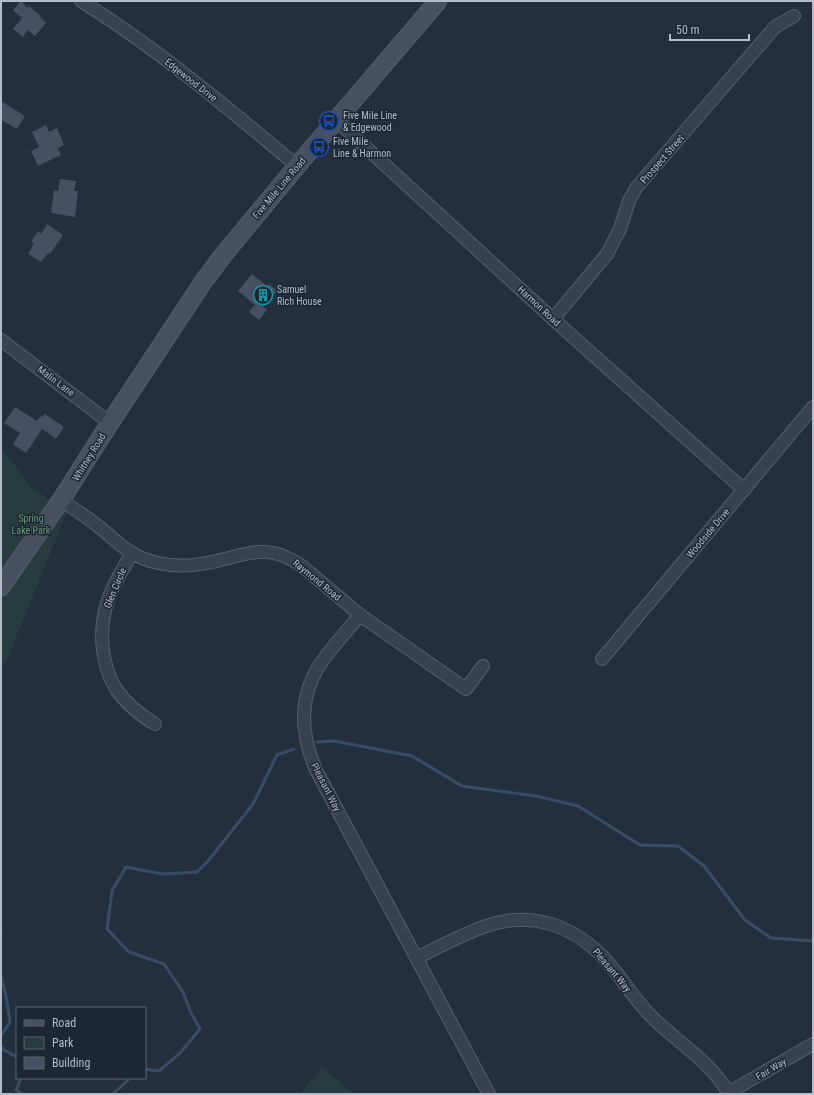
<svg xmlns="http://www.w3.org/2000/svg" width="814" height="1095" viewBox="0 0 814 1095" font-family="'Roboto Condensed',sans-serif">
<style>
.green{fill:#263c3f}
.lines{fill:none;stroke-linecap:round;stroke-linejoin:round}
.stream{stroke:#394c67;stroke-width:3}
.building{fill:#455162}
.street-casing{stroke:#565f6c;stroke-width:14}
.secondary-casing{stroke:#565f6c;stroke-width:19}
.street{stroke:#38414e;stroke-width:12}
.secondary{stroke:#465061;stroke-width:17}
.labels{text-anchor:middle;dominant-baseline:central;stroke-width:3;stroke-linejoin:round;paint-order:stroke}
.street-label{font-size:10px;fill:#b4bcc9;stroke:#1d2633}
.poi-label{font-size:10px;fill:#b4bcc9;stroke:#1d2633;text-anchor:start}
.park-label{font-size:10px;fill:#6b9a76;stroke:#1d2633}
</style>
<rect width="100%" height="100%" fill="#242f3e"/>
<!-- green -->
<g class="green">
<path d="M1,448L32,488L67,512L6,662L1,665Z"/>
<path d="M322,1067L353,1094H301Z"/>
</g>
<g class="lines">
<!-- stream -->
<g class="stream">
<path d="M317,742L334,741L412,756L462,786L536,796L578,806L640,845L678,846L704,866L745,920L771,938L813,941"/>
<path d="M1,928V930"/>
<path d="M1,976L6,996L10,1022L1,1036"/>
<path d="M1,1046L4,1050L17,1057"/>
<path d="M145,1069L159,1071L180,1053L200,1029L191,1013L183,992L164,964L129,952L107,929L112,891L126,867L162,874L197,872L208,861L253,804L277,755L294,749"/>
<path d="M21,1078L16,1090L22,1094"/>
<path d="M113,1094L130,1078"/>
</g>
</g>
<!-- building -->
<g class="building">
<path d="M21,1L28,8L29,6L41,16L40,17L46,23L35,36L28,30L23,37L13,29L22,18L13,10Z"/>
<path d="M1,101L25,116L17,129L1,120Z"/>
<path d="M46,125L49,132L57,128L64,145L58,148L61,155L38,166L31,151L39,147L32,132Z"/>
<path d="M60,179L76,181L74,191H78L75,217L51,213L54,190L58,191Z"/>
<path d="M47,224L63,235L50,254L48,253L41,262L28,254L34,244L31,242L38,231L41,234Z"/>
<path d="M252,274L267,286L269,284L277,291L263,307L267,310L259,320L249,312L255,305L238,291Z"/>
<path d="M15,407L37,421L41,416L42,417L45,414L64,427L56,439L42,429L26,453L13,444L20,433L4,423Z"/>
</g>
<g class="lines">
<defs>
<g id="street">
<path d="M81,1C158,49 228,108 297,166"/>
<path d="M336,120L553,319L744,490"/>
<path d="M553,319L607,254L620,229L629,201L636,188L775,27L794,16"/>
<path d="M1,340L110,423"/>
<path d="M61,500C74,509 87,517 99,527C110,535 120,546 132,553C140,558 149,561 158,563C176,567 194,566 212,562C249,554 267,542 302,566L360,615L466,689L483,666"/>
<path d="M132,553C124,567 115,581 109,597C98,627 100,662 116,689C126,704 140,715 155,724"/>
<path d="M360,615C346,632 331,648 319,666C298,700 301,734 316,770L489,1094"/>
<path d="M602,659L813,407"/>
<path d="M417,958C438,947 460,936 483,927C529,910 571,924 604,958C621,976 633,998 650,1015C676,1042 711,1061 729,1094"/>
<path d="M728,1093L813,1044"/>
</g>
<path id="secondary" d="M1,587L61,500L110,423L203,282L224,254L297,166L438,1"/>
</defs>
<!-- street casing -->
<use href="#street" class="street-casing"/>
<!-- secondary casing -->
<use href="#secondary" class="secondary-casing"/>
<!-- street -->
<use href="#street" class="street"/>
<!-- secondary -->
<use href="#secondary" class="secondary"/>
</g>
<!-- icons -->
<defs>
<symbol id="bus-ring" viewBox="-11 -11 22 22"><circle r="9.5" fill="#1d2633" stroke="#1a4fb4" stroke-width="1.5"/><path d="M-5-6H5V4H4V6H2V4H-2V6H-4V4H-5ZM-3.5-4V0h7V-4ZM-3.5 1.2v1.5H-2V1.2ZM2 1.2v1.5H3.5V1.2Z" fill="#1a4fb4"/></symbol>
<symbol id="building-ring" viewBox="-11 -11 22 22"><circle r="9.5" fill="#1d2633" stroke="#0f9aa8" stroke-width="1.5"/><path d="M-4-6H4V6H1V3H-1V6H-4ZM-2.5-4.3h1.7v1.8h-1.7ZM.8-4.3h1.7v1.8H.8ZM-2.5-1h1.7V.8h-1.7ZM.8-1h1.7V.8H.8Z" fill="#0f9aa8"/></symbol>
</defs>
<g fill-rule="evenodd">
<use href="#bus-ring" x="318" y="110" width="22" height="22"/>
<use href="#bus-ring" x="308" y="136" width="22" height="22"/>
<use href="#building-ring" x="252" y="284" width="22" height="22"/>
</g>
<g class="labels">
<!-- street labels -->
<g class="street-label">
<text transform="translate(191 80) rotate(38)">Edgewood Drive</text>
<text transform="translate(662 159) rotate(-49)">Prospect Street</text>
<text transform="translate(279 188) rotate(-50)">Five Mile Line Road</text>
<text transform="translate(539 306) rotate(43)">Harmon Road</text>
<text transform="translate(56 381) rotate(37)">Malin Lane</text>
<text transform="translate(89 457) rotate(-58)">Whitney Road</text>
<text transform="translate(708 533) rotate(-50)">Woodside Drive</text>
<text transform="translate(317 580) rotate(39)">Raymond Road</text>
<text transform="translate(115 588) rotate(-67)">Glen Circle</text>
<text transform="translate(326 787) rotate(63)">Pleasant Way</text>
<text transform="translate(612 970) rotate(50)">Pleasant Way</text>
<text transform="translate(771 1069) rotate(-30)">Fair Way</text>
</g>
<!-- poi labels -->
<g class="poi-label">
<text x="343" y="115">Five Mile Line<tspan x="343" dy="12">&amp; Edgewood</tspan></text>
<text x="333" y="141">Five Mile<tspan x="333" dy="12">Line &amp; Harmon</tspan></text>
<text x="277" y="289">Samuel<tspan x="277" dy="12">Rich House</tspan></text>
</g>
<!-- park labels -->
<g class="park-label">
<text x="31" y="518">Spring<tspan x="31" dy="12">Lake Park</tspan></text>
</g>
</g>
<!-- border -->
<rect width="814" height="1095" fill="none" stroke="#b4bcc9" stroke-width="4"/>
<!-- legend -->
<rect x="16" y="1007" width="130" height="72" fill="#1d2633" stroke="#59626f"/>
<rect x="24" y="1020" width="20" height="6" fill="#465061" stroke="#59626f"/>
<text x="52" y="1027" font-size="12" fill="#b4bcc9">Road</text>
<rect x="24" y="1037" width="20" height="12" fill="#263c3f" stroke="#59626f"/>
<text x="52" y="1047" font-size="12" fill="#b4bcc9">Park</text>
<rect x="24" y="1057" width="20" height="12" fill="#455162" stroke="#59626f"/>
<text x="52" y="1067" font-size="12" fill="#b4bcc9">Building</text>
<!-- scale -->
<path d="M670 34v6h79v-6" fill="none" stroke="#b4bcc9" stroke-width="2"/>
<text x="676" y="34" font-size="12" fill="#b4bcc9" stroke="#1d2633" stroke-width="3" paint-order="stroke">50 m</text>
</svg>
